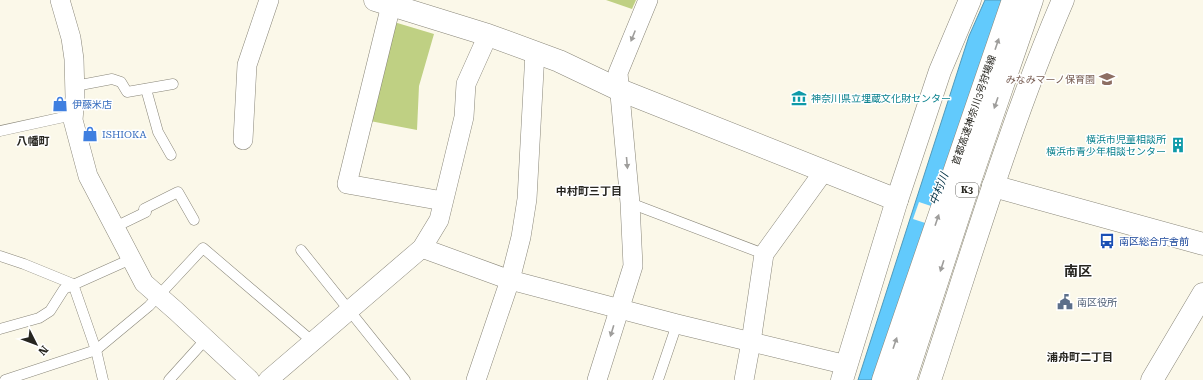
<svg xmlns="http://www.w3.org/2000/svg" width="1203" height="380" viewBox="0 0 1203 380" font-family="'Roboto Serif','Noto Sans JP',serif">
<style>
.park{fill:#bfd083}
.water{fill:#62cafc;stroke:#5099ba}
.pier{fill:#fbf8e9}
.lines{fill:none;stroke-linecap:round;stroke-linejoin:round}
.lane-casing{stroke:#898679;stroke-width:11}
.street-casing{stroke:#898679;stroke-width:20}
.secondary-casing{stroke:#898679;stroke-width:23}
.primary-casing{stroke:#898679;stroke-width:23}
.highway-casing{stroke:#898679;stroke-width:23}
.lane{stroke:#fff;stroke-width:10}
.street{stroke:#fff;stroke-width:19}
.secondary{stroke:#fff;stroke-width:22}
.primary{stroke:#fff;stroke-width:22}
.highway{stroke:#fff;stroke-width:22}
.oneway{fill:#9e9d9b}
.labels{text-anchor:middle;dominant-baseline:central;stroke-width:3;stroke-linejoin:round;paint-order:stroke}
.shield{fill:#fff;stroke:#686763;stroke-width:1}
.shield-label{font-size:9px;font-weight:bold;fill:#272620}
.education-label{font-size:10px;fill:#785e54;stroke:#fff;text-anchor:end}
.culture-label{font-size:10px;fill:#0d838f;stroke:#fff;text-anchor:start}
.shop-label{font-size:10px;fill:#366cbe;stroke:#fff;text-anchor:start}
.street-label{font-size:10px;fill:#272620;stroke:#fff}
.transit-label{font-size:10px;fill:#164399;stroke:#fff;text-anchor:start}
.service-label{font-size:10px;fill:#4e5e75;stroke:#fff;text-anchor:start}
.neighbourhood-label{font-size:11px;font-weight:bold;fill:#272620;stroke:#fff}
.water-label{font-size:11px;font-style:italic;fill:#003044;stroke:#fff}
.district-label{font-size:14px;font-weight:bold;fill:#272620;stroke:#fff}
</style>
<rect width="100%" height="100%" fill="#fbf8e9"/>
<!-- park -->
<g class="park">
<path d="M606,0H636L632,9Z"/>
<path d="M394,22L434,34L419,86L417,130L370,121Z"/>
</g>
<!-- water -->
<path class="water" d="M985,0H1041L911,380H858L969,36Z"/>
<!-- pier -->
<path class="pier" d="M919,202L964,217L959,234L913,219Z"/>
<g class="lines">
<defs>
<g id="lane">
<path d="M75,86L112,79L121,82L127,92L173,84"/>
<path d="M146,89L158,132L171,155"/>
<path d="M0,131L73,115"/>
<path d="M630,203L764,254"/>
<path d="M115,227L146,212L144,209L178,192L194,220"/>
<path d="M301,250L405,380"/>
<path d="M0,256L24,264L73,284L96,350L103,380"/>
<path d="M0,329L39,318L50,311L64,289L131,259"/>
<path d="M5,380L96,350L149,306L203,248L312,341"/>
<path d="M169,380L206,339"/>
<path d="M658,380L677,324"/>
</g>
<g id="street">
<path d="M60,0L71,38L74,59L75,97L73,120L88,176L144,283L176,311L250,380"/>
<path d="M391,5L347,184L443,201"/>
<path d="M243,140L247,65L269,0"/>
<path d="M422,248L510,280L677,324L847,365"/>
<path d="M268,380L422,248L439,220L464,117L466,84L488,35"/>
<path d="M476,380L510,280L521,237L527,199L535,52"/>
<path d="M597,380L633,266L630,203L618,73L648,0"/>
<path d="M744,380L751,342L764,254L824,171"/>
</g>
<g id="secondary">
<path d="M375,0L488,35L559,61L620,90L897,200"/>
<path d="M993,186L1203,244"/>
<path d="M842,380L897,200L940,71L970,0"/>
<path d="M930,380C972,253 1010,123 1063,0"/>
</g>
<path id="primary" d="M1152,380L1203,294"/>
<g id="highway">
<path d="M883,380L1013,0"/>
<path d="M905,380L971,178L1032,0"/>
</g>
</defs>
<!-- lane casing -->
<use href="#lane" class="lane-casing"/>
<!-- street casing -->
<use href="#street" class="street-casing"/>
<!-- secondary casing -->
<use href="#secondary" class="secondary-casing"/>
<!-- primary casing -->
<use href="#primary" class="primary-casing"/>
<!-- highway casing -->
<use href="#highway" class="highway-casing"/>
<!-- lane -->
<use href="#lane" class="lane"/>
<!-- street -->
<use href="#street" class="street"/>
<!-- secondary -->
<use href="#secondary" class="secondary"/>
<!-- primary -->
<use href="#primary" class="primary"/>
<!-- highway -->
<use href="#highway" class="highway"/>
</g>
<!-- one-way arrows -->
<defs><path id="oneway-solid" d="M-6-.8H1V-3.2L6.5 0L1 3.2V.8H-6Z"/></defs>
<g class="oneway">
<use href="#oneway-solid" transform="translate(633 36) rotate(112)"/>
<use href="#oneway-solid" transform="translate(997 44) rotate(-71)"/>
<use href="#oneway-solid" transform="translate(996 103) rotate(109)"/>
<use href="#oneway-solid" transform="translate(627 163) rotate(85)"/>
<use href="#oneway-solid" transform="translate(937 220) rotate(-71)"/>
<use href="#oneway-solid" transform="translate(942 266) rotate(108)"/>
<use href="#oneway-solid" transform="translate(612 331) rotate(107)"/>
<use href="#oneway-solid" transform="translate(895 343) rotate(-71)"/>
</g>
<!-- icons -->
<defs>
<symbol id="school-bare" viewBox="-9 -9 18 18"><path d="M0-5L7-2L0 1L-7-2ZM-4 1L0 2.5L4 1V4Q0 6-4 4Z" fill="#8d6e63" stroke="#fff" stroke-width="2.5" paint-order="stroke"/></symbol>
<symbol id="museum-bare" viewBox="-9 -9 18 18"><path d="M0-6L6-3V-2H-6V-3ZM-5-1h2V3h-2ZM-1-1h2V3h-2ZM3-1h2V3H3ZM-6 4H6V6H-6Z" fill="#0f9aa8" stroke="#fff" stroke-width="2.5" paint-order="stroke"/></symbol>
<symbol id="shop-bare" viewBox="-9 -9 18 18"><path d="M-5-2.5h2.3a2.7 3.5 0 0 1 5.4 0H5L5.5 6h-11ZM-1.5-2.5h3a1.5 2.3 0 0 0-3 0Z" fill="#3f7fe0" stroke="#fff" stroke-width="2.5" paint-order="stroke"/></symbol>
<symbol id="building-bare" viewBox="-9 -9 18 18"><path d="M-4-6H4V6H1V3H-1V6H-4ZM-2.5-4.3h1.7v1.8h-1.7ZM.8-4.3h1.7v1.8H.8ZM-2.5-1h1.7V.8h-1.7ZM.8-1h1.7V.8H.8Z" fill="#0f9aa8" stroke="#fff" stroke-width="2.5" paint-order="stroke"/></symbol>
<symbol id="bus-bare" viewBox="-9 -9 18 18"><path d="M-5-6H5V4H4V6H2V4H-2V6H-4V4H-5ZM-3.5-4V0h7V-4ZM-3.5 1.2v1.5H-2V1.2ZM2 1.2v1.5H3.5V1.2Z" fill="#1a4fb4" stroke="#fff" stroke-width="2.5" paint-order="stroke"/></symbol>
<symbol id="civic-bare" viewBox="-9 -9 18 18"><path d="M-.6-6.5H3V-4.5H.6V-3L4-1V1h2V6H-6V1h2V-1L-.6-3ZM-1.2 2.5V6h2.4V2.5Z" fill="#5c6f8a" stroke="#fff" stroke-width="2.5" paint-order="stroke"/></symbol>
</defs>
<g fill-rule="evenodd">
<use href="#school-bare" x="1096" y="68" width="22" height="22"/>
<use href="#museum-bare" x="788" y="87" width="22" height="22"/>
<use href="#shop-bare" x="49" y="93" width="22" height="22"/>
<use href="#shop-bare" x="79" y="123" width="22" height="22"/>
<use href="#building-bare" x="1167" y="134" width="22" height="22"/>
<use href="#bus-bare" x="1096" y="230" width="22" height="22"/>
<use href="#civic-bare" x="1054" y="291" width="22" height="22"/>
</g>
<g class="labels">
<!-- shield labels -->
<rect class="shield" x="956" y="183" width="22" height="14" rx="3"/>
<g class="shield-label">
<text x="967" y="190">K3</text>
</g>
<!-- education labels -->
<g class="education-label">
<text x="1095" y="79">みなみマーノ保育園</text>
</g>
<!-- culture labels -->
<g class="culture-label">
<text x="811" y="98">神奈川県立埋蔵文化財センター</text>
<text x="1166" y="139" text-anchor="end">横浜市児童相談所<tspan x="1166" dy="12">横浜市青少年相談センター</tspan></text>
</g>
<!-- shop labels -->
<g class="shop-label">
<text x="72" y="104">伊藤米店</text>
<text x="102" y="134">ISHIOKA</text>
</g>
<!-- street labels -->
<g class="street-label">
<text transform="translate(974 110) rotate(-71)">首都高速神奈川3号狩場線</text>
</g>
<!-- transit labels -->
<g class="transit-label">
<text x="1119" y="241">南区総合庁舎前</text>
</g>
<!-- service labels -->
<g class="service-label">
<text x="1077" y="302">南区役所</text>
</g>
<!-- neighbourhood labels -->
<g class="neighbourhood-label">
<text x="33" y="141">八幡町</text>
<text x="589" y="191">中村町三丁目</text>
<text x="1080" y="357">浦舟町二丁目</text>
</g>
<!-- water labels -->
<g class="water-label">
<text transform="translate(939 189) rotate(-69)">中村川</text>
</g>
<!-- district labels -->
<g class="district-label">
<text x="1078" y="271">南区</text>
</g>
</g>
<!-- north arrow -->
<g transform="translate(36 344) rotate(132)" stroke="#ffffff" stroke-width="3" paint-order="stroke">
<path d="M0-3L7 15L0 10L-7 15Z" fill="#272620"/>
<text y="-6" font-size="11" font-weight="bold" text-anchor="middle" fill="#272620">N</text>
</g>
</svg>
